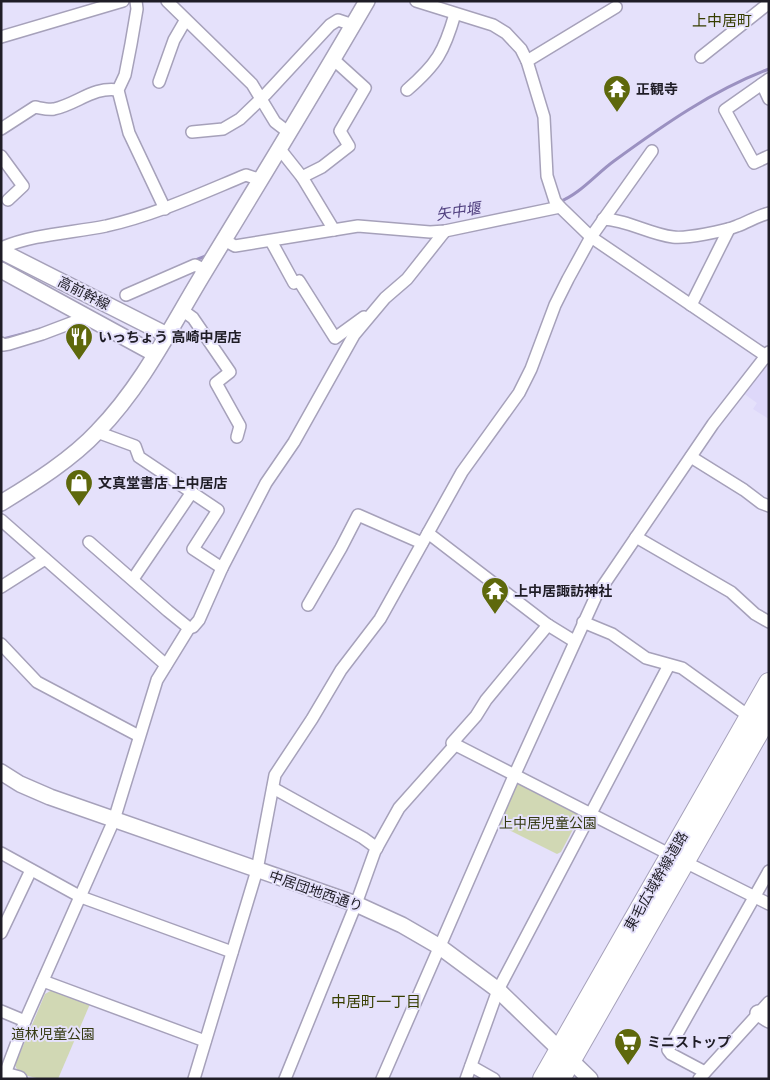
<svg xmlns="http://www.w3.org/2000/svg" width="770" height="1080" viewBox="0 0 770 1080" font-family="'PT Sans','Noto Sans JP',sans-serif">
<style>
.built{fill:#ded8fa}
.green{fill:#d1d8b4}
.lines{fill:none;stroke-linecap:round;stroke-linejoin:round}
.stream{stroke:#9b91c1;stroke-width:3}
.street-casing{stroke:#a6a1ba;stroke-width:14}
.secondary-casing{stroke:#a6a1ba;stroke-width:18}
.highway-casing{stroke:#a6a1ba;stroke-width:22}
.street{stroke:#fff;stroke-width:11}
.secondary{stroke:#fff;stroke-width:15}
.highway{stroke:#fff;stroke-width:20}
.labels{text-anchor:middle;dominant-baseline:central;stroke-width:4;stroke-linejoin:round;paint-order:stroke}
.poi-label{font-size:14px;font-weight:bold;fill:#1f1d26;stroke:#e5e1fb;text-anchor:start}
.street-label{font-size:14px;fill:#1f1d26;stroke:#e5e1fb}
.park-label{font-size:14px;fill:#353a12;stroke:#e5e1fb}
.neighbourhood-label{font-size:15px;fill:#373e00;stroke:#e5e1fb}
.water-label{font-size:15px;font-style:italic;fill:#524280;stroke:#e5e1fb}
</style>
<rect width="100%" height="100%" fill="#e5e1fb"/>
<!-- built -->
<path class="built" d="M769,366V419L753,409L757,403L743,393L763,367Z"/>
<!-- green -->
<g class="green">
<path d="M523,784L578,811L579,818L561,852L557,854L503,827L499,821L516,785Z"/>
<path d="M52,990L90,1004L58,1079H41L19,1074L15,1065L45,994Z"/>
</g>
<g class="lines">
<!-- stream -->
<g class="stream">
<path d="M559,202C580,194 596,174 614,161C662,126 713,90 769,69"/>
<path d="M193,261L208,255"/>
<path d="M3,339L34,331"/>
</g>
<defs>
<g id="street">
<path d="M136,1L137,9L131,44L125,75L118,90L129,133L165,209"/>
<path d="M167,1L252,84L275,122L288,132"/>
<path d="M416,1L493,25L506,33L521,49L527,61L544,117L547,176L555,201L560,207L591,237L769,358"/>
<path d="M1,37L123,1"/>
<path d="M701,57L769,3"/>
<path d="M527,61L616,7"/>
<path d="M769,79L725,110L754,163L769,156"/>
<path d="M159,82L174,40L185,21"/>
<path d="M762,84L769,99"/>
<path d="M407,90C437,64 444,52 455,14"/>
<path d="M1,129L35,107C41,108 48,110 54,109C77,104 94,86 118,90"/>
<path d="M192,132L223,129L240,119L266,94L330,25L338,20L353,25"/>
<path d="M279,148L302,177L334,230"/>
<path d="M1,156L23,186L8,200"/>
<path d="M302,177L322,167L349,146L340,131L365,88L333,59"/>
<path d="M603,219C628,220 649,234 673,237C685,239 725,231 737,226C748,222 757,216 769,213"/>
<path d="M224,240L235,246L358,226L430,232L445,231L560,207"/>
<path d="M271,241L294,283L299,281L335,338L364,317"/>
<path d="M1,248C34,234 71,233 106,226C155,215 200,194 246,175L261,180"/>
<path d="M126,295L195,265L205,270"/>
<path d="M691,305L729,229"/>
<path d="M182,310L193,318L230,372L216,383L240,426L237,437"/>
<path d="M1,343L3,345L9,344L42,334L87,317"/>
<path d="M97,432L135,446L139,457L218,510L193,549L222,568"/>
<path d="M691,457L744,490L761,503L769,506"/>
<path d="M1,520L166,665"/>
<path d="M428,533L548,625L574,641"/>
<path d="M636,537L731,592L755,614L769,622"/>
<path d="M133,579L192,492"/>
<path d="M1,587L45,559"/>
<path d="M308,605L341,548L358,515L422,543"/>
<path d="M583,622L612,634L646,658L682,668L750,717"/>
<path d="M548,625L486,700L476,716L452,743L671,855"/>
<path d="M189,628L193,627L199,620L222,568L266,483L294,442L354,335L385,298L407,279L445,231"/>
<path d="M1,644L37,682L139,736"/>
<path d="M273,788L363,838L377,848"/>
<path d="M1,853L81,897L232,952"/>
<path d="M685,862L769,904"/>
<path d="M1,933L31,870"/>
<path d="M43,981L205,1041"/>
<path d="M1,1011L25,1021"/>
<path d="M471,1066L494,1079"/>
<path d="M705,1072L671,1054L668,1050L769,871"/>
<path d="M3,1079L25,1021L114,820L157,680L189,628L168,611L89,542"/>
<path d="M194,1079L257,870L275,775L312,719L341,670L380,619L462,472L519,393L531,369L555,305L568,279L591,237L652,151"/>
<path d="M285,1079L356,904L375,851L399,808L455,745"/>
<path d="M382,1079L514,776L596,596L713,424L769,352"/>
<path d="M466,1079L498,990L669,665"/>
<path d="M699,1079L769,1002"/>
</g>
<g id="secondary">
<path d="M1,251L167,335"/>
<path d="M1,270L155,354"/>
<path d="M1,503C34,483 72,459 98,431C143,385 172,325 205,271C260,181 314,92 367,1"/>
<path d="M1,772L20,784L50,797L356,904L402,925L440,947L498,990L590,1079"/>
<path d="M758,1013L769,1020"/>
<path d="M1,1074L19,1079"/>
</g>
<g id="highway">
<path d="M543,1079L769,683"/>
<path d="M560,1079L769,714"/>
</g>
</defs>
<!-- street casing -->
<use href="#street" class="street-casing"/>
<!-- secondary casing -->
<use href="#secondary" class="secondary-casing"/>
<!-- highway casing -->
<use href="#highway" class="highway-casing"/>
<!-- street -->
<use href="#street" class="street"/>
<!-- secondary -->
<use href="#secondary" class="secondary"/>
<!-- highway -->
<use href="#highway" class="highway"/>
</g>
<!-- icons -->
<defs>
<symbol id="temple-pin" viewBox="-11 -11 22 30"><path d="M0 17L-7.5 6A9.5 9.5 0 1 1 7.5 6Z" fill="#5e680c" stroke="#e5e1fb"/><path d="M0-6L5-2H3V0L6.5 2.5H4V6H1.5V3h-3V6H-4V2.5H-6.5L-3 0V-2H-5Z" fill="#fff"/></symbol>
<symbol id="restaurant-pin" viewBox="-11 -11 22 30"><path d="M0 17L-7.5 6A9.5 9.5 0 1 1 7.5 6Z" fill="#5e680c" stroke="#e5e1fb"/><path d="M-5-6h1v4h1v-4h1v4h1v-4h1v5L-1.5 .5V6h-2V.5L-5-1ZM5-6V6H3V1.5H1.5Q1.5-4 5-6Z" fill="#fff"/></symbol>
<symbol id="shop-pin" viewBox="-11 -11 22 30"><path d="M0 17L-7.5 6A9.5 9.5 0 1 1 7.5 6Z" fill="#5e680c" stroke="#e5e1fb"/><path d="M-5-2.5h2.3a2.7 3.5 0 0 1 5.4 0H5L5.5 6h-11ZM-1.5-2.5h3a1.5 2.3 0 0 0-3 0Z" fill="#fff"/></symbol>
<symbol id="supermarket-pin" viewBox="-11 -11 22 30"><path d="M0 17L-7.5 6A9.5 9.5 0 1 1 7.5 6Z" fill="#5e680c" stroke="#e5e1fb"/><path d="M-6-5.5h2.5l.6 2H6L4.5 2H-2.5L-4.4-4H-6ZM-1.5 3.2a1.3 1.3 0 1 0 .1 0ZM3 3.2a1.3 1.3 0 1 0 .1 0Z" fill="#fff"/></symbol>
</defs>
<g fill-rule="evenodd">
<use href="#temple-pin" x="601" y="73" width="32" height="43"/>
<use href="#restaurant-pin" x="63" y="321" width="32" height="43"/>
<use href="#shop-pin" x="63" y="467" width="32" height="43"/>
<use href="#temple-pin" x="479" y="575" width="32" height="43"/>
<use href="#supermarket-pin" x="612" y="1026" width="32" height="43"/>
</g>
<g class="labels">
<!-- poi labels -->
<g class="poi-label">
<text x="636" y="89">正観寺</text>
<text x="98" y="337">いっちょう 高崎中居店</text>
<text x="98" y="483">文真堂書店 上中居店</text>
<text x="514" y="591">上中居諏訪神社</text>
<text x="647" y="1042">ミニストップ</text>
</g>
<!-- street labels -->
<g class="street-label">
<text transform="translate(84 293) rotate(27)">高前幹線</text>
<text transform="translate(656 881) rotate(-60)">東毛広域幹線道路</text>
<text transform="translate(316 891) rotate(19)">中居団地西通り</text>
</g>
<!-- park labels -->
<g class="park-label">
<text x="548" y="823">上中居児童公園</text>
<text x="53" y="1034">道林児童公園</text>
</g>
<!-- neighbourhood labels -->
<g class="neighbourhood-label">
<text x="722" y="20">上中居町</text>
<text x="376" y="1001">中居町一丁目</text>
</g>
<!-- water labels -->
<g class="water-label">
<text transform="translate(458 211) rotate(-9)">矢中堰</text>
</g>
</g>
<!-- border -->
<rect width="770" height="1080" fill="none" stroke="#1f1d26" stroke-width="5"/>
</svg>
